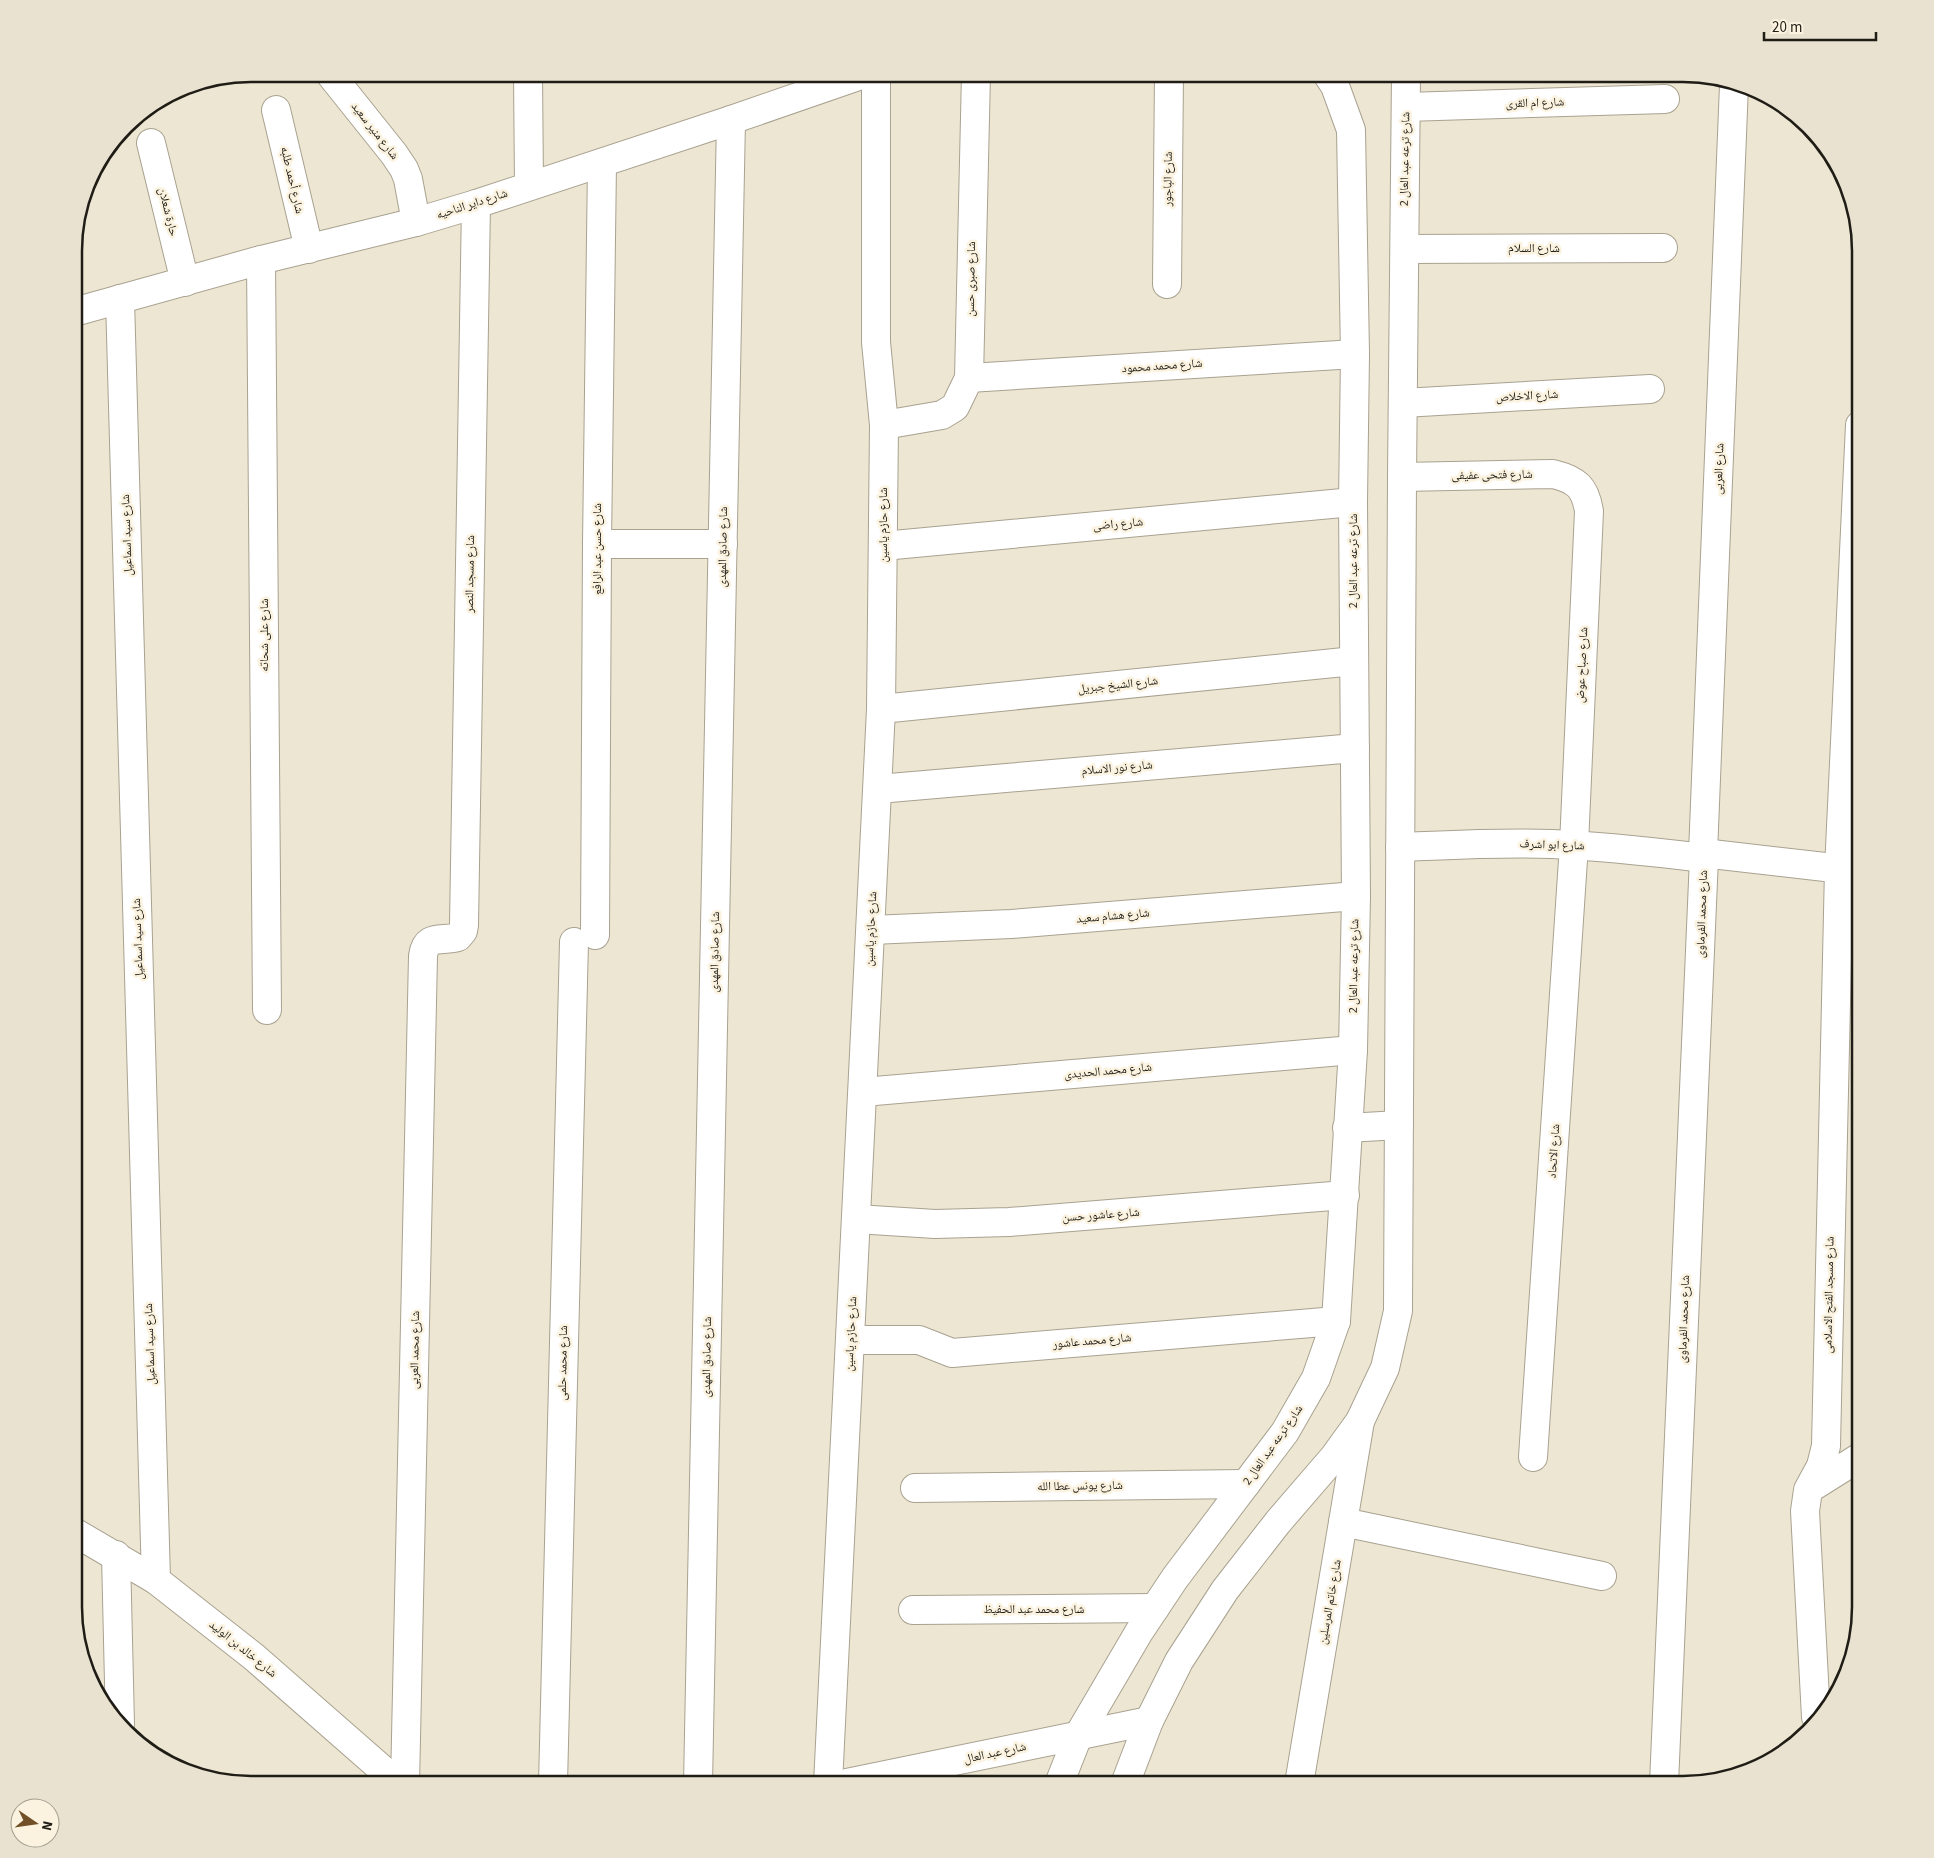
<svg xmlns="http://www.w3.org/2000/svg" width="1934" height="1858" viewBox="0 0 1934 1858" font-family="'Source Sans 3','Noto Naskh Arabic',sans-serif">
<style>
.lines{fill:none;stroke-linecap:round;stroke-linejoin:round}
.minor-casing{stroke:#a9a290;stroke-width:30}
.tertiary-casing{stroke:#a9a290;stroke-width:30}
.minor{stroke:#fff;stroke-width:28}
.tertiary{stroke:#fff;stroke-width:28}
.labels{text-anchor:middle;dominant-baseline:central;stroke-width:5;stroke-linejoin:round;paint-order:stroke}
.street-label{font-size:12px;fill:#201d16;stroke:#fbf3e0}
.rim{fill:none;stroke:#201d16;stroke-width:2.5}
</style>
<rect width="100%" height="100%" fill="#ede6d3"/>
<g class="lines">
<defs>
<g id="minor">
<path d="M330,74L394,154L404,169L408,179L416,222"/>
<path d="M528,74L529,186"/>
<path d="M1406,107L1665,99"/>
<path d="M276,110L309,249"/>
<path d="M151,143L185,282"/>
<path d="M1405,249L1663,248"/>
<path d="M261,260L267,1010"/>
<path d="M1167,284L1169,74"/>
<path d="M120,299L156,1580"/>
<path d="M74,312L261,260L416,222L476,204L731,120L864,74"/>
<path d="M969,378L1355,354"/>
<path d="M1403,403L1650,389"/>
<path d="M884,425L942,415L955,407L969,378L976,74"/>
<path d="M1402,477L1553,474C1577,480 1585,487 1589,511L1574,845L1533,1457"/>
<path d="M597,544H723"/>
<path d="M883,546L1353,502"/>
<path d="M881,709L1354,661"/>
<path d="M878,789L1355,748"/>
<path d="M1400,847C1451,845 1502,842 1552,844C1603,846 1654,852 1704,858"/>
<path d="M1703,853L1860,871"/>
<path d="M871,930L1011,924L1356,896"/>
<path d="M595,935L597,544L602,163"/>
<path d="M863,1092L1353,1050"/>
<path d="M856,1219L935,1224L1009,1222L1345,1195"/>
<path d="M850,1340H919L952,1353L1336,1321"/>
<path d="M915,1488L1246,1484"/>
<path d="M1809,1489L1860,1457"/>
<path d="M1343,1522L1602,1576"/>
<path d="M74,1532L156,1580L254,1657L399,1784"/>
<path d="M116,1555L120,1725"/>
<path d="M913,1610L1155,1608"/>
<path d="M1816,1717L1805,1511L1808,1490L1821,1466L1826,1446L1839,869L1860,425"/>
<path d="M405,1784L423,956C426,933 442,942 458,937L463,931L464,925L476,204"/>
<path d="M553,1784L574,942"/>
<path d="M698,1784L731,120"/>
<path d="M828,1784L881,709L884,425L876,342V74"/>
<path d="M842,1784L1149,1721"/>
<path d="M1299,1784L1360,1421"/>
<path d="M1664,1784L1704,858L1703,853L1734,85"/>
</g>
<g id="tertiary">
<path d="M1347,1128L1399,1125"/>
<path d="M1059,1784L1078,1736L1139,1632L1175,1578L1285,1432L1316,1378L1336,1321L1353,1050L1356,896L1353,502L1355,354L1351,130L1335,86L1327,74"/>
<path d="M1125,1784L1149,1721L1179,1661L1225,1590L1278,1522L1334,1457L1360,1421L1385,1368L1398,1311L1402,477L1406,74"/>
</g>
</defs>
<!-- minor casing -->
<use href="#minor" class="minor-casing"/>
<!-- tertiary casing -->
<use href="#tertiary" class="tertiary-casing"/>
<!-- minor -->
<use href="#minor" class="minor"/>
<!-- tertiary -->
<use href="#tertiary" class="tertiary"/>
</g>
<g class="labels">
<!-- street labels -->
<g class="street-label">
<text transform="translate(1535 103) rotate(-2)">شارع ام القرى</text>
<text transform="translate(375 131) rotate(52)">شارع منير سعيد</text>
<text transform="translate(1405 159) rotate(-89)">شارع ترعه عبد العال 2</text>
<text transform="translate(1168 179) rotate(-89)">شارع الباجور</text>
<text transform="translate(292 180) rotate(77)">شارع أحمد طلبه</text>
<text transform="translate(472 204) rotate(-18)">شارع داير الناحيه</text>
<text transform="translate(168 212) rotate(76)">حارة شعلان</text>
<text x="1534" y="248">شارع السلام</text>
<text transform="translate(971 279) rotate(-89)">شارع صبرى حسن</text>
<text transform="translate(1162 366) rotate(-4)">شارع محمد محمود</text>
<text transform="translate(1527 396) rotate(-3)">شارع الاخلاص</text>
<text transform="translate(1719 469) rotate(-88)">شارع العربى</text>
<text transform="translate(1492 475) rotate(-1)">شارع فتحى عفيفى</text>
<text transform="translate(1118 524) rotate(-5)">شارع راضى</text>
<text transform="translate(883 525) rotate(-90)">شارع حازم ياسين</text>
<text transform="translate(127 535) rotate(-92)">شارع سيد اسماعيل</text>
<text transform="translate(723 547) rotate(-89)">شارع صادق المهدى</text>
<text transform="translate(597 549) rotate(-90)">شارع حسن عبد الرافع</text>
<text transform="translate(1353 561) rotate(-90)">شارع ترعه عبد العال 2</text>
<text transform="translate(470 574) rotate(-89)">شارع مسجد النصر</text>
<text transform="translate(264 635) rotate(-90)">شارع على شحاته</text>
<text transform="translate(1582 665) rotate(-87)">شارع صباح عوض</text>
<text transform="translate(1118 685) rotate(-6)">شارع الشيخ جبريل</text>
<text transform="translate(1117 768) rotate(-5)">شارع نور الاسلام</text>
<text transform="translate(1552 845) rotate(2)">شارع ابو اشرف</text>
<text transform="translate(1702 914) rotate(-88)">شارع محمد الفرماوى</text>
<text transform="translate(1113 916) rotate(-5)">شارع هشام سعيد</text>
<text transform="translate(871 929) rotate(-87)">شارع حازم ياسين</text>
<text transform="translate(138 939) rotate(-92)">شارع سيد اسماعيل</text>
<text transform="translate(715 952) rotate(-89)">شارع صادق المهدى</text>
<text transform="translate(1354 966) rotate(-89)">شارع ترعه عبد العال 2</text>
<text transform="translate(1108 1071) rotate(-5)">شارع محمد الحديدى</text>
<text transform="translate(1554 1151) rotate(-86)">شارع الاتحاد</text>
<text transform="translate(1101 1215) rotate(-4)">شارع عاشور حسن</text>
<text transform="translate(1829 1295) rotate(-89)">شارع مسجد الفتح الاسلامى</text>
<text transform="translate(1684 1319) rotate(-88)">شارع محمد الفرماوى</text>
<text transform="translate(851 1334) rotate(-87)">شارع حازم ياسين</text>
<text transform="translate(1092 1341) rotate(-5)">شارع محمد عاشور</text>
<text transform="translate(150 1344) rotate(-92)">شارع سيد اسماعيل</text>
<text transform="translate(415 1350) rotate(-89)">شارع محمد العربى</text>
<text transform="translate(707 1357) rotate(-89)">شارع صادق المهدى</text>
<text transform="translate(563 1363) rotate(-89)">شارع محمد حلمى</text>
<text transform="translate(1273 1445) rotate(-55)">شارع ترعه عبد العال 2</text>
<text transform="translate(1080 1486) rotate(-1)">شارع يونس عطا الله</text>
<text transform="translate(1330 1602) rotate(-80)">شارع خاتم المرسلين</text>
<text x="1034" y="1609">شارع محمد عبد الحفيظ</text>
<text transform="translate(243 1649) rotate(39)">شارع خالد بن الوليد</text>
<text transform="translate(995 1753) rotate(-12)">شارع عبد العال</text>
</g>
</g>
<!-- crop -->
<path d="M0 0H1934V1858H0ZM251 82H1683A169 169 0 0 1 1852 251V1607A169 169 0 0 1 1683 1776H251A169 169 0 0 1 82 1607V251A169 169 0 0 1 251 82Z" fill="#e9e2d0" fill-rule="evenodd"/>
<path class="rim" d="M251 82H1683A169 169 0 0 1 1852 251V1607A169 169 0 0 1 1683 1776H251A169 169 0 0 1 82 1607V251A169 169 0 0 1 251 82Z"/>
<!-- north arrow -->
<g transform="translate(35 1823) rotate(103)"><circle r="24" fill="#fbf3e0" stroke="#a39d8f"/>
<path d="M0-4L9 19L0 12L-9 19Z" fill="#715027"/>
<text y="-8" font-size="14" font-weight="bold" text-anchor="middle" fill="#201d16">N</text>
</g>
<!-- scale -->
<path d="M1764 32v8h112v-8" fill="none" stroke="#201d16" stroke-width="2.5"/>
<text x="1772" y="32" font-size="15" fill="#201d16" stroke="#fbf3e0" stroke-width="4" paint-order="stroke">20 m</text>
</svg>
